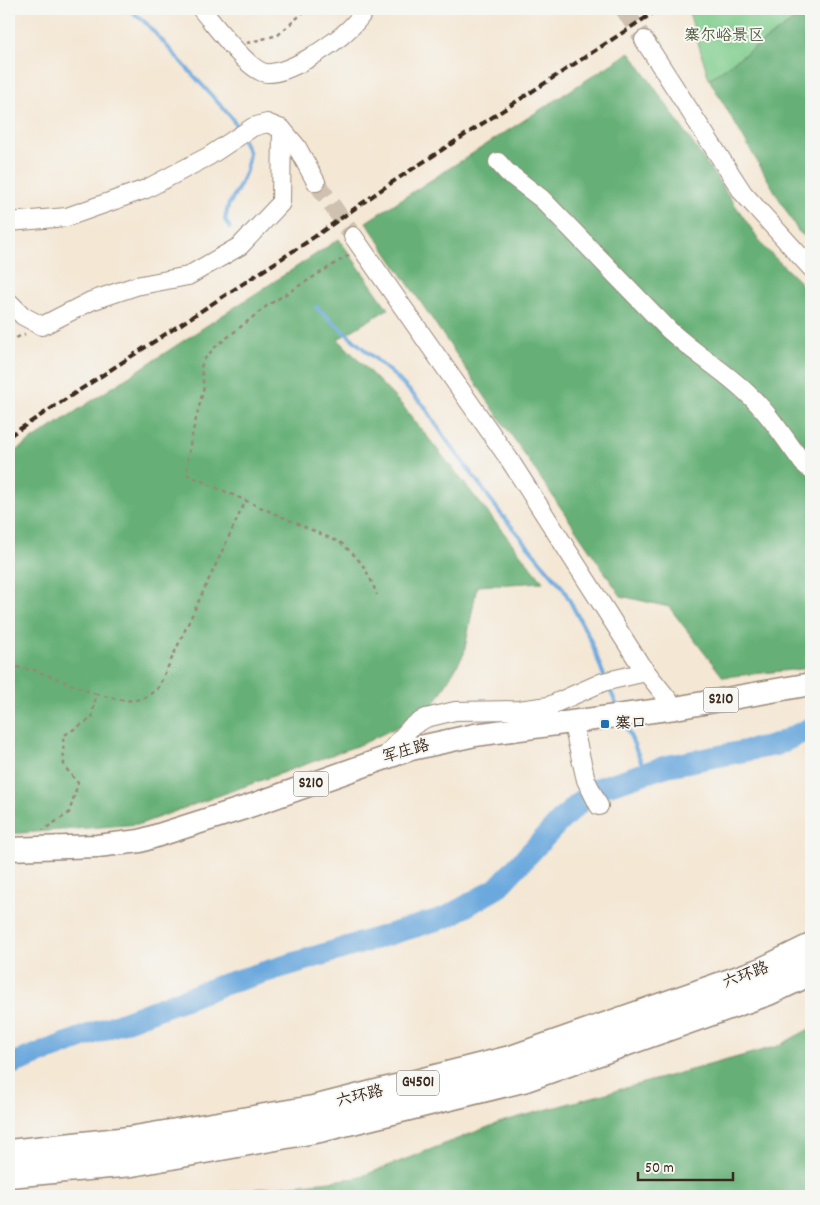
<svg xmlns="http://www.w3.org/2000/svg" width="820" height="1205" viewBox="0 0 820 1205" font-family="Dekko,'LXGW WenKai TC',sans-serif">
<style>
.green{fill:#7ecc8b;stroke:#5c7b54}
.forest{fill:#66b077;stroke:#506d4a}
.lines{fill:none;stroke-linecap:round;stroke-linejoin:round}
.stream{stroke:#6ba8dd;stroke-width:4}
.river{stroke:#6ba8dd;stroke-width:22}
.minor-tunnel{stroke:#cfc1b0;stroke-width:18;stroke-dasharray:18 9;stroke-linecap:butt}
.minor-casing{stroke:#988879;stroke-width:20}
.major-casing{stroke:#988879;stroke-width:25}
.highway-casing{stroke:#988879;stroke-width:29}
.path{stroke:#988879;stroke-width:2.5;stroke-dasharray:4 4;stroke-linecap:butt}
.minor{stroke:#fff;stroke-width:18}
.major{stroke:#fff;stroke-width:22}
.highway{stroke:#fff;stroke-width:26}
.rail{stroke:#3b2a1e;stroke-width:4;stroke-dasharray:8 4;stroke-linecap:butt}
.poi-dot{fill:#1f6fb2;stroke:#f6f6f2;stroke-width:2}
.labels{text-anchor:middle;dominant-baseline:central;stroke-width:4;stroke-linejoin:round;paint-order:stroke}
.shield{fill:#f6f6f2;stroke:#73675e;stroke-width:1}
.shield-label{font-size:15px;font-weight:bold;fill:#3b2a1e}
.park-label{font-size:16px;fill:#4f5b3f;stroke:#f6f6f2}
.poi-label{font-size:16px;fill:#3b2a1e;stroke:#f6f6f2;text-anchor:start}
.street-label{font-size:16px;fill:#3b2a1e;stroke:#f6f6f2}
</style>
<rect width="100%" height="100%" fill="#f6f6f2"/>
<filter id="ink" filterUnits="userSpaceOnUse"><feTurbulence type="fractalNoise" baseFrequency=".02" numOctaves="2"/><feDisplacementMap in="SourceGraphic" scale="10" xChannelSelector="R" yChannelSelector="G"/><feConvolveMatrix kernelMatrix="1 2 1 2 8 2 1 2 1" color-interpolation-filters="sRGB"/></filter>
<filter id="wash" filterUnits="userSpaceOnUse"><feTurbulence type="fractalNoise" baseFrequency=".0096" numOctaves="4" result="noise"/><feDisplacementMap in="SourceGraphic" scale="20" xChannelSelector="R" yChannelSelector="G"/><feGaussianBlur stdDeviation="1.12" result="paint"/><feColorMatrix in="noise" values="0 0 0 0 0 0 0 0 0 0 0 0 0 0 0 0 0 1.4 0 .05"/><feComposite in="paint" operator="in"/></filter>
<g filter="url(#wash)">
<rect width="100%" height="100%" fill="#f4e7d4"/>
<!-- green -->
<path class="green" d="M688,9H810L709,79Z"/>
<!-- forest -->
<g class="forest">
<path d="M811,9V242L798,231L709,79Z"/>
<path d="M630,52L764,247L811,293V668L723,677L669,607L621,596L366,222Z"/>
<path d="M339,239L388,309L338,339L402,405L543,582L477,586L464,654L430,711L362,744L140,824L9,834V455Z"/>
<path d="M811,1028V1196H194L357,1178L501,1122L778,1046Z"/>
</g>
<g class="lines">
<!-- stream -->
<g class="stream">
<path d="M129,9L146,23L232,118L239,132"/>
<path d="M230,228L225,220L228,206L239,187L246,171L249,153L243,140"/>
<path d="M316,307L397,378L425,407L445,438L472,474L501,514L563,588L590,639L604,676"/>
<path d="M608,685L618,708"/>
<path d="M624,721L646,773"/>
</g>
<!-- river -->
<path class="river" d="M9,1065L222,985L447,917L497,888L560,821L593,790L667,766L776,745L811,728"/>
</g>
</g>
<g filter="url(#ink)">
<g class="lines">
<!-- minor-tunnel -->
<g class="minor-tunnel">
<path d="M624,9L644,40"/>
<path d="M316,182L353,236"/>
</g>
<defs>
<g id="minor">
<path d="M201,9C214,24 244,65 262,72C282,80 335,43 349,29C356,23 361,16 366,9"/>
<path d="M644,40L743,193L811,268"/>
<path d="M498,162L507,172L542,199L669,330C694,353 723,370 747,393C769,413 785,439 803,463L811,470"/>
<path d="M9,222L67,217L146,189L209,156L253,127L267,123L282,129L297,147L316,182"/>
<path d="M353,236L509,459L640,664L675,708"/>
<path d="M9,302L23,316L42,326L91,301L136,286L188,276L240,246L281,203L282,129"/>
<path d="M572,721L586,780L599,806"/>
<path d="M384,758L411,727L426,718L455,711L518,710L549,706L603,682L646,672"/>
</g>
<path id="major" d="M9,849L97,846L140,841L244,808L411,749L475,735L675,708L811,684"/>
<g id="highway">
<path d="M9,1153L129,1140L313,1109L514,1058L762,971L811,947"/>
<path d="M9,1174L132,1163L320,1129L523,1079L768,992L811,972"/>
</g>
</defs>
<!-- minor casing -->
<use href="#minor" class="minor-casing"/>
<!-- major casing -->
<use href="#major" class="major-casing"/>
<!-- highway casing -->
<use href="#highway" class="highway-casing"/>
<!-- path -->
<g class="path">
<path d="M247,43L278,35L307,9"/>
<path d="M349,255L268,305L214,348L203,361L201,368L204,387L191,439L187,465L188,475L341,543C362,561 367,569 377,595"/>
<path d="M9,341L25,334"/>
<path d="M9,668L15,667L34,670L96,694L92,718L63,736L64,766L78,783L69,813L43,830"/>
<path d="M96,694C122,700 137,707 158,688L245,502"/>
</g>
<!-- minor -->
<use href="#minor" class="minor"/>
<!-- major -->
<use href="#major" class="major"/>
<!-- highway -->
<use href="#highway" class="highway"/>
<!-- rail -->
<path class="rail" d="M9,436L307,242L391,183L659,9"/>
</g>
</g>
<!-- markers -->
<rect class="poi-dot" x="600" y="719" width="10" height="10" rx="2.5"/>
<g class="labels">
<!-- shield labels -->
<g class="shield">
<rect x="703.5" y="687.5" width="35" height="25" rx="4"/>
<rect x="293.5" y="771.5" width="35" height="25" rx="4"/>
<rect x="397" y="1070.5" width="42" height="25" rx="4"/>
</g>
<g class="shield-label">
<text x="721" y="700">S210</text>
<text x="311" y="784">S210</text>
<text x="418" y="1083">G4501</text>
</g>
<!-- park labels -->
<g class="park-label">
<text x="724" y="36">寨尔峪景区</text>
</g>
<!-- poi labels -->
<g class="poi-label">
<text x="615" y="724">寨口</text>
</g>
<!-- street labels -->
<g class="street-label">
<text transform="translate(406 752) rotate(-16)">军庄路</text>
<text transform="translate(746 976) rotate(-21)">六环路</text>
<text transform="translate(360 1097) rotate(-14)">六环路</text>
</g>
</g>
<!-- margin -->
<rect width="820" height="1205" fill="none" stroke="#f6f6f2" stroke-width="30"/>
<!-- scale -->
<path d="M638 1172v8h95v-8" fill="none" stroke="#3b2a1e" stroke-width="2.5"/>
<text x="645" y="1172" font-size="15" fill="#3b2a1e" stroke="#f6f6f2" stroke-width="4" paint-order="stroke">50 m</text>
</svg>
